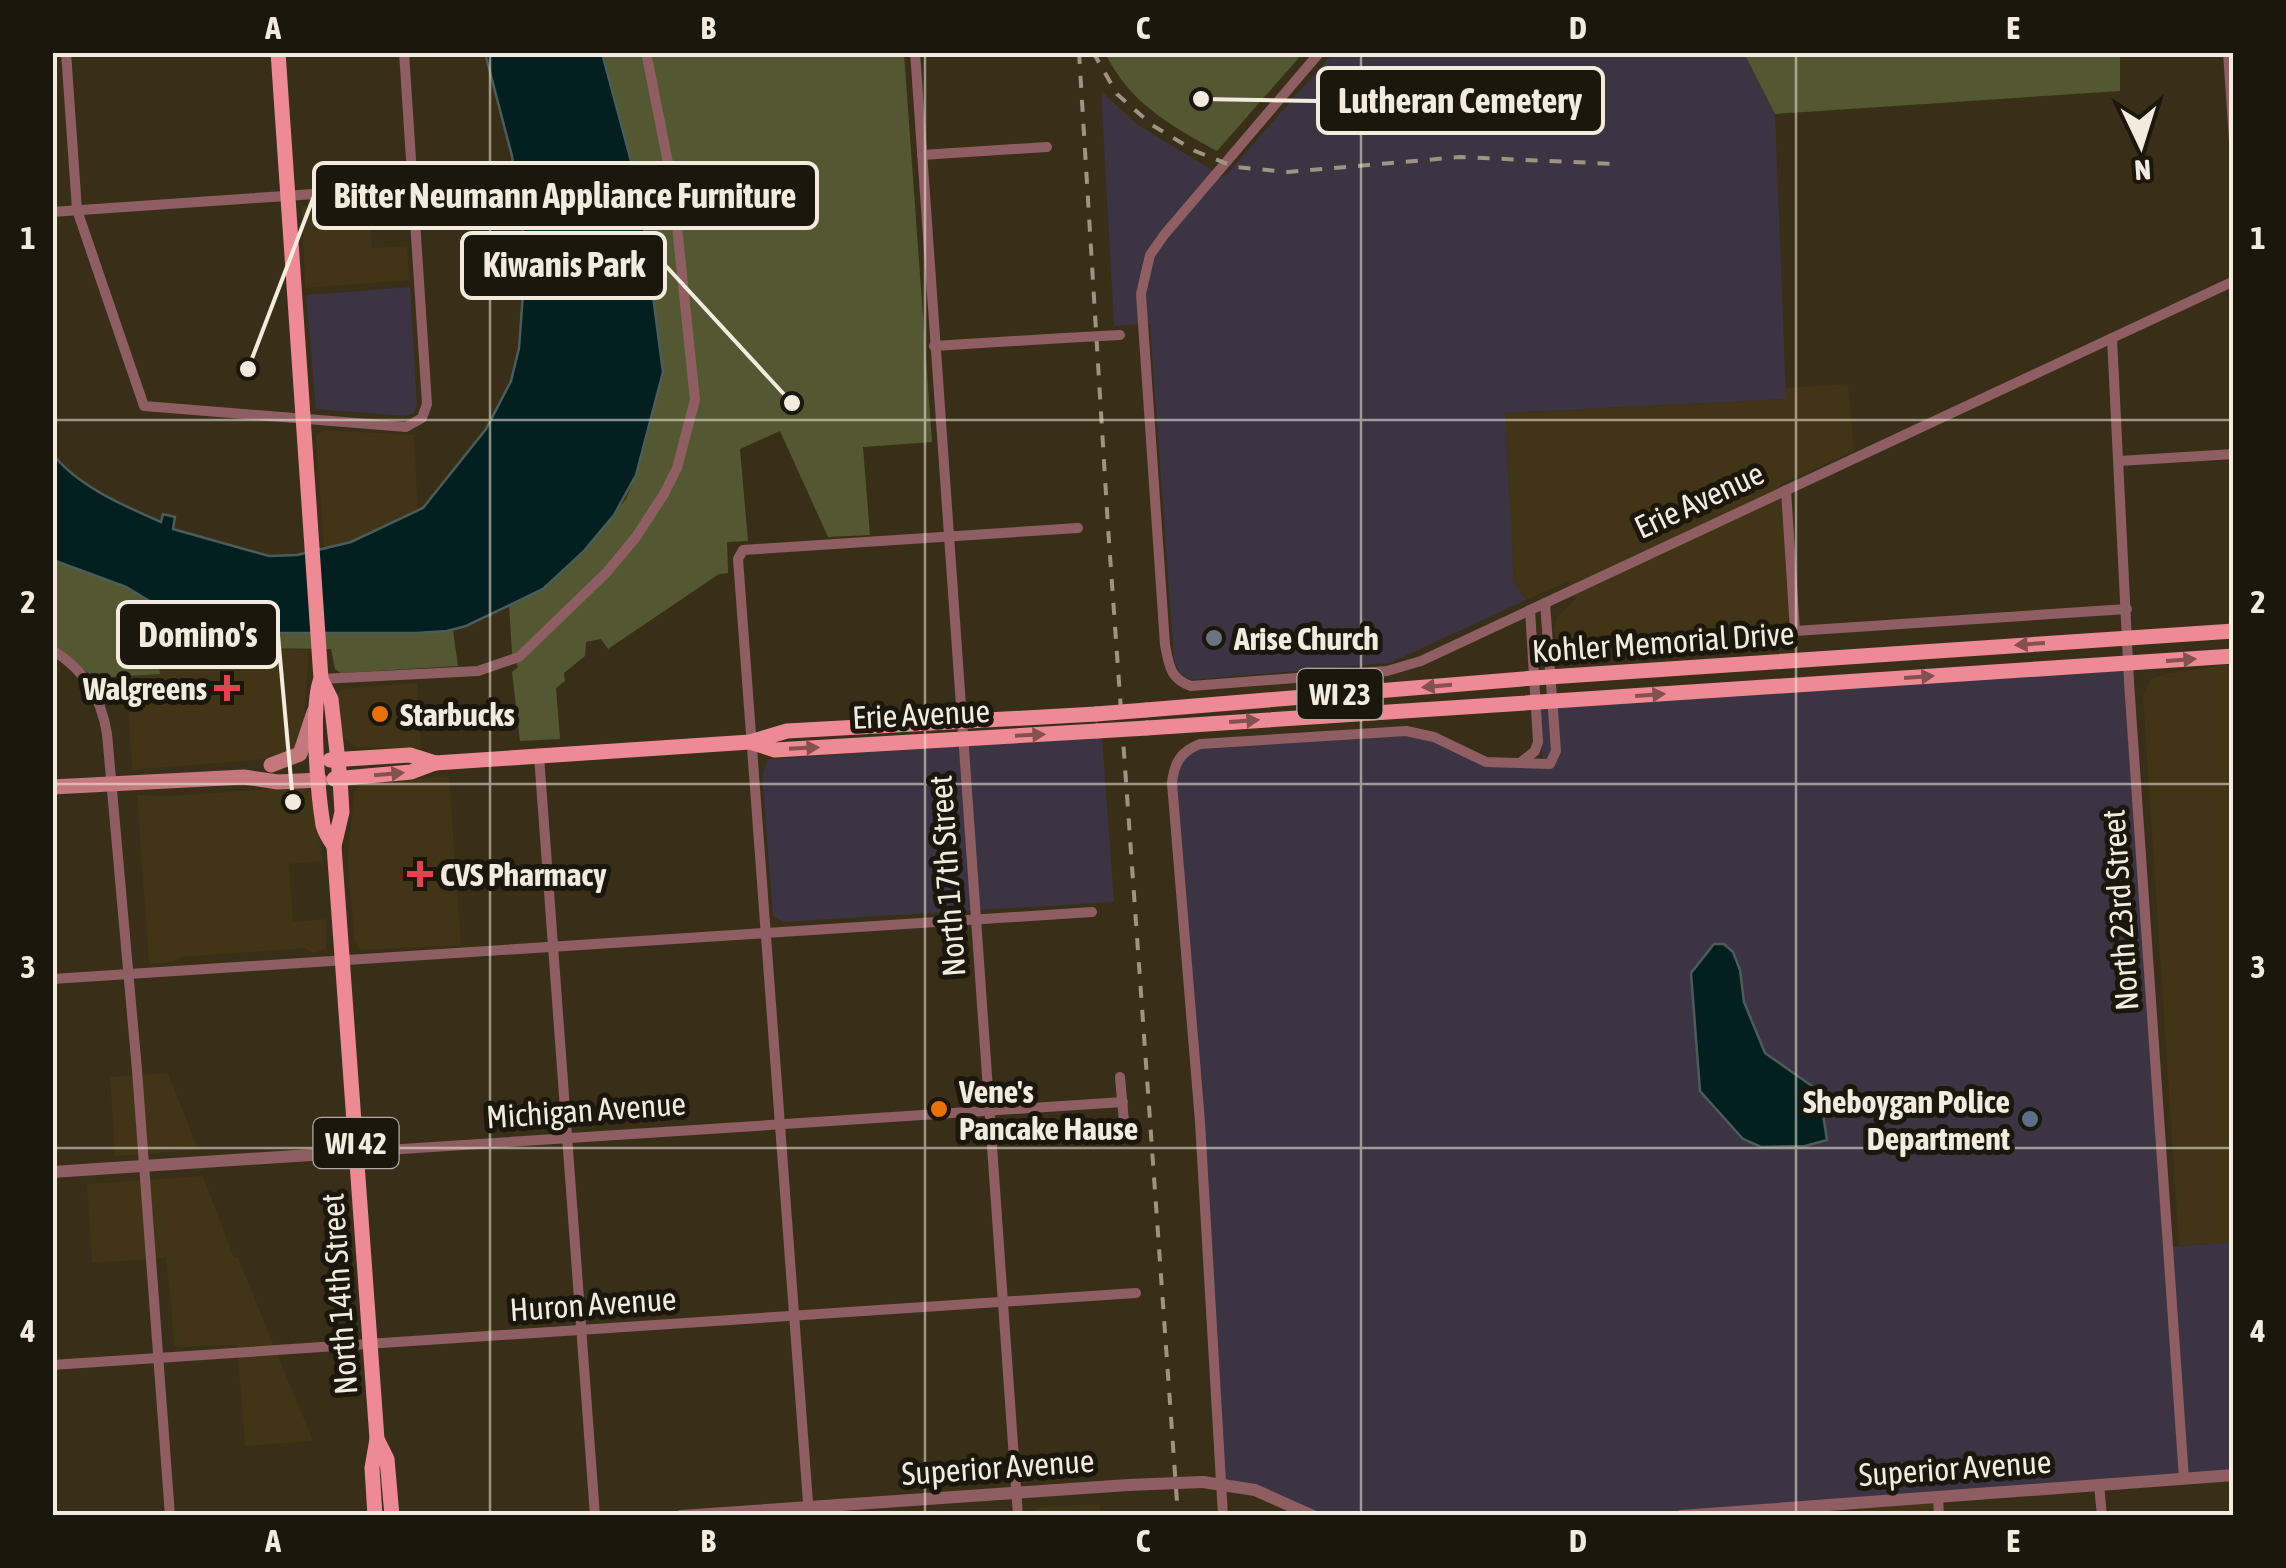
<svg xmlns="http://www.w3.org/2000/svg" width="2286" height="1568" viewBox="0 0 2286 1568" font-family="'Asap Condensed',sans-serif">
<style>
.built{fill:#423417}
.industrial{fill:#3c3343}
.green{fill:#535832}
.water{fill:#031f20;stroke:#4b5c59;stroke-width:2.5}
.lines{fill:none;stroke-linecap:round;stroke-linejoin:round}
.minor{stroke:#8f5e62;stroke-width:10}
.tertiary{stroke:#8f5e62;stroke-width:12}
.secondary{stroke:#c4777d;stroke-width:15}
.primary{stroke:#ed8a93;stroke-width:15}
.rail{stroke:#9d9482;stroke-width:4;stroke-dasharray:12 12;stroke-linecap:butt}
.minor-bridge{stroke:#8f5e62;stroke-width:10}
.tertiary-bridge{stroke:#8f5e62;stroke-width:12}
.primary-bridge{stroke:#ed8a93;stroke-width:15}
.oneway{fill:#845050}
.grid{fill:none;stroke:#f3ecde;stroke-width:2.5;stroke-opacity:0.55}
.worship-dot{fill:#6b7280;stroke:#1c170d;stroke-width:4}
.health-dot{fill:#e0444e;stroke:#1c170d;stroke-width:4}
.food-dot{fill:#e8710a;stroke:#1c170d;stroke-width:4}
.service-dot{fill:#5c6f8a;stroke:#1c170d;stroke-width:4}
.labels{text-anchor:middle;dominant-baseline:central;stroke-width:10;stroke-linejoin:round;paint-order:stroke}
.shield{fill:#1c170d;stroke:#b2ac9f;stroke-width:2.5}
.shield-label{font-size:30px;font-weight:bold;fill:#f3ecde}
.street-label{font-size:32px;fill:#f3ecde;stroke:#1c170d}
.poi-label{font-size:32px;font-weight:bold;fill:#f3ecde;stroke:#1c170d;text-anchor:start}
.leader{fill:none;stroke:#f3ecde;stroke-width:4}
.callout-dot{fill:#f3ecde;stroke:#1c170d;stroke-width:4}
.callout{fill:#1c170d;stroke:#f3ecde;stroke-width:4}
.callout-label{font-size:35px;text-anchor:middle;font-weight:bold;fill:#f3ecde}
.neatline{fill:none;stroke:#f3ecde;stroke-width:4}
.grid-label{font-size:32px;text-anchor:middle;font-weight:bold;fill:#f3ecde}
</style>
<rect width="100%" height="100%" fill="#392e18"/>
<!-- built -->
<g class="built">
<path d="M368,200L372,248L407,246L409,280L305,288L302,206Z"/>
<path d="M1848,384L1854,451L1781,484L1790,638L1558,653L1554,631L1557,617L1576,599L1568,581L1526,600L1514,582L1505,413L1785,399V388Z"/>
<path d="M325,430L414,435L418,511L351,542L324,549L316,436Z"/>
<path d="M193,632L250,648L309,650L303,733L299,746L279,758L132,770L126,677L160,674L157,634Z"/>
<path d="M2233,664V1242L2179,1246L2143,696L2151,679L2165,674Z"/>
<path d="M417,683L421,748L357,747L345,739L340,731L337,697L341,689Z"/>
<path d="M449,776L461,945L360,950L354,938L348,859L354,792L362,784L371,782Z"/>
<path d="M299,787L309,790L314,798L322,861L289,864L293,922L326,919V949L313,953L305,948L179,957L173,962L149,964L137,795L171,796Z"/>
<path d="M168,1073L198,1150L115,1156L110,1077Z"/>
<path d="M203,1176L234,1258H238L313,1441L245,1446L237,1345L175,1347L166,1258L92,1263L87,1184Z"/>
<path d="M1938,1497L1939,1515H1862L1861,1502Z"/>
<path d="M1100,1504V1515H1029L1033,1510L1043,1507Z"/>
</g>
<!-- industrial -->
<g class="industrial">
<path d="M1333,53H1744L1775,114L1786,399L1505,413L1514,582L1526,600L1390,663L1191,680L1180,673L1174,660L1150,324L1114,326L1101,91L1138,125L1224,177Z"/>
<path d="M410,287L417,405L414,413L405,416L316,409L306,295Z"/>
<path d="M2128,663L2170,1247L2233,1242V1475L1681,1516L1313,1515L1221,1483L1173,772L1192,747L1406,731L1477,759L1528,765L1543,759L1536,702Z"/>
<path d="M1102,737L1114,902L783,922L773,916L762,776L767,761L771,759Z"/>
</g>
<!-- green -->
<g class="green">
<path d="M602,53H904L932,442L863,447L870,535L828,537L780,431L740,449L748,541L727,542L728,573L719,574L608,649L601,639L586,642L585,656L564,673L565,681L556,688L560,739L520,741L512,672L518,667L512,653L509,604L543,589L583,552L626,499L636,475L663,372L640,196L648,185L635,176Z"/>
<path d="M1105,53H1303L1217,151C1169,125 1130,103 1105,53Z"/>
<path d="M1744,53H2120V91L1775,114Z"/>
<path d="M52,560L126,587L145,599L351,634L453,630L458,666L341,673L335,669L331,649L250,648L193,632L157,634L160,674L96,678L53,650Z"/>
</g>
<!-- water -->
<g class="water">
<path d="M485,53H602L635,176L648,185L640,197L663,372L636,475L614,515L583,552L543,589L466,626L447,631L416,633H274L153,603L126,587L53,560L52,453C76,485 122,505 161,522L163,514L175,517L173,529L269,556L297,555L351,542L423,508L486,429L511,381L519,348L526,253L512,156Z"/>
<path d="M1714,944H1724L1733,952L1740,970L1744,1002L1765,1053L1812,1086L1821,1101L1827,1140L1805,1146L1761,1147L1743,1139L1700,1091L1691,973Z"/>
</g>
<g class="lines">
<!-- minor -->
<g class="minor">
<path d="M66,52L77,210L144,406L406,427L422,418L427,404L404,52"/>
<path d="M915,52L1018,1516"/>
<path d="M1320,52L1164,235L1150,255L1141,294L1165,645C1169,665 1170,679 1191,686L1387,671L1421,661L2234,281"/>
<path d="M2228,52L2234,141"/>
<path d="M922,155L1047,147"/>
<path d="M52,212L474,183"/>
<path d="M2112,338L2129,682L2184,1479"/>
<path d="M934,346L1064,338"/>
<path d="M2119,461L2234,454"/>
<path d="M1786,490L1795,631L2127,609"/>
<path d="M52,650C85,670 101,697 107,734L137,1070L170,1516"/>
<path d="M321,679L478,671L519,657L607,572L636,537L664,494L677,468L695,400L673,188L646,52"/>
<path d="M539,756L595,1516"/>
<path d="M1520,763L1535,751L1538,742L1530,610"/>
<path d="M52,979L1092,912"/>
<path d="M1120,1077L1124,1122"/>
<path d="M356,1152L1123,1102"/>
<path d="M52,1365L1136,1293"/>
<path d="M2099,1485L2102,1516"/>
<path d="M1938,1497L1939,1516"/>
<path d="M809,1516L738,559L743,550L1078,528"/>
<path d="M1223,1516L1200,1122L1172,783C1174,763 1181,751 1200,744L1406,731L1434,737L1486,762L1550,764L1556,751L1545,603"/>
</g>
<!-- tertiary -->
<g class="tertiary">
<path d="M52,1172L356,1152"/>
<path d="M1203,1482L1255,1490L1313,1516"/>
<path d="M681,1516L1128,1485"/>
<path d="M1681,1516L2234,1475"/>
</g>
<!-- secondary -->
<g class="secondary">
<path d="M271,765L300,754L314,712"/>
<path d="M52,787L244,777L278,782L320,780"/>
</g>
<!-- primary -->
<g class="primary">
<path d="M278,52L321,679C310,705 318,794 323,825C325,833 329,839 334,846"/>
<path d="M321,679L331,699L340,779L342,812L334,846L377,1439L372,1468L375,1516"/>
<path d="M1146,710L1534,678L2234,631"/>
<path d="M1147,728L2234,656"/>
<path d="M750,742L775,750L1097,731"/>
<path d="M330,760L410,755L435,763"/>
<path d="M334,779L411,772L435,763L750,742L787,731L1096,714"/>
<path d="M377,1439L387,1459L392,1516"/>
</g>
<!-- rail -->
<g class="rail">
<path d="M1079,52L1108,527L1178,1516"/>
<path d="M1093,52L1117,94L1152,125L1195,151L1235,167L1288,172L1460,157L1617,164"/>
</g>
<!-- minor-bridge -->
<path class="minor-bridge" d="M1064,338L1120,335"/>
<!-- tertiary-bridge -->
<path class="tertiary-bridge" d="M1128,1485L1203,1482"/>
<!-- primary-bridge -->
<g class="primary-bridge">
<path d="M1096,714L1146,710"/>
<path d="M1097,731L1147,728"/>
</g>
</g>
<!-- one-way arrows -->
<defs><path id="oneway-solid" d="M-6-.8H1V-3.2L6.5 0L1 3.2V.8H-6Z" transform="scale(2.5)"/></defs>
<g class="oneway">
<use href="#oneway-solid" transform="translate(2030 644) rotate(176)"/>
<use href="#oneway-solid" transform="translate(2181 660) rotate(-4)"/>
<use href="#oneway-solid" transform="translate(1919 677) rotate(-4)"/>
<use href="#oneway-solid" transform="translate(1437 686) rotate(175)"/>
<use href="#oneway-solid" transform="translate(1650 695) rotate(-4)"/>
<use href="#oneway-solid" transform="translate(1244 721) rotate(-4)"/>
<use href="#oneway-solid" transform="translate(1030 735) rotate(-3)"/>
<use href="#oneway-solid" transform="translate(804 748) rotate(-3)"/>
<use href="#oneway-solid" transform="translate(389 774) rotate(-5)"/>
</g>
<!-- grid -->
<path class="grid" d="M490,52V1516M925,52V1516M1361,52V1516M1796,52V1516M52,420H2234M52,784H2234M52,1148H2234"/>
<!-- markers -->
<circle class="worship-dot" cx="1214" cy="638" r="10"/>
<g class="health-dot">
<path d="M222 673h10v10h10v10h-10v10h-10v-10h-10v-10h10z"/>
<path d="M415 859h10v10h10v10h-10v10h-10v-10h-10v-10h10z"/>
</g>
<g class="food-dot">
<circle cx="380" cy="714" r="10"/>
<circle cx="939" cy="1109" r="10"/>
</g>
<circle class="service-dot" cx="2030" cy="1119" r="10"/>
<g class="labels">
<!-- shield labels -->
<g class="shield">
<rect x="1297.5" y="669" width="85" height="50" rx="8"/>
<rect x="313.5" y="1118" width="85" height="50" rx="8"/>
</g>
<g class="shield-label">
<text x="1340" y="694">WI 23</text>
<text x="356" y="1143">WI 42</text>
</g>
<!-- street labels -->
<g class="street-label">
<text transform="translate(1699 500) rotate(-25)">Erie Avenue</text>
<text transform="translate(1663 642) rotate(-4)">Kohler Memorial Drive</text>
<text transform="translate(921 714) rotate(-3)">Erie Avenue</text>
<text transform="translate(947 876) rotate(-94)">North 17th Street</text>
<text transform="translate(2120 910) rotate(-94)">North 23rd Street</text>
<text transform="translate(586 1110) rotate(-4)">Michigan Avenue</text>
<text transform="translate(339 1294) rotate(-94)">North 14th Street</text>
<text transform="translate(593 1304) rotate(-4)">Huron Avenue</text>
<text transform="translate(998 1467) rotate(-4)">Superior Avenue</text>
<text transform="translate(1955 1468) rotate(-4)">Superior Avenue</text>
</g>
<!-- poi labels -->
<g class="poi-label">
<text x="1234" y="638">Arise Church</text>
<text x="207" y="688" text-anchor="end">Walgreens</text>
<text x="400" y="714">Starbucks</text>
<text x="440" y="874">CVS Pharmacy</text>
<text x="959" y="1091">Vene's<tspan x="959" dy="37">Pancake Hause</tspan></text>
<text x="2010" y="1101" text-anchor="end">Sheboygan Police<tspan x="2010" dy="37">Department</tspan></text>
</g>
</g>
<!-- callouts -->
<path class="leader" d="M1201 99L1318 101M248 369L314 196M792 403L665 265M293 802L278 635"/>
<g class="callout-dot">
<circle cx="1201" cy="99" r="10"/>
<circle cx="248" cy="369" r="10"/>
<circle cx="792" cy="403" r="10"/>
<circle cx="293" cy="802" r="10"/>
</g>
<g class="callout">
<rect x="1318" y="68" width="285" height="65" rx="10"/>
<rect x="314" y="163" width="503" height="65" rx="10"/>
<rect x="462" y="233" width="203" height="65" rx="10"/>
<rect x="118" y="602" width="160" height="65" rx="10"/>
</g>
<g class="callout-label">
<text x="1460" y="113">Lutheran Cemetery</text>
<text x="565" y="208">Bitter Neumann Appliance Furniture</text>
<text x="564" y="277">Kiwanis Park</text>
<text x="198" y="647">Domino's</text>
</g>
<!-- border -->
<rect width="2286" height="1568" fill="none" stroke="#1c170d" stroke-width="110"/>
<!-- north arrow -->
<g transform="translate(2141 145) rotate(176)" stroke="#1c170d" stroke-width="8" paint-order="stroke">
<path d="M0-8L18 38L0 25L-18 38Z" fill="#f3ecde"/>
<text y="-15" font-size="28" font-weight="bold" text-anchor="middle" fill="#f3ecde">N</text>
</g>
<rect x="55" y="55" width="2176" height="1458" class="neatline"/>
<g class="grid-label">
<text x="273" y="39">A</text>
<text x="708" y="39">B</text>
<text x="1143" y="39">C</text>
<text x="1578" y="39">D</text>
<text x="2013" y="39">E</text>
<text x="28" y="249">1</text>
<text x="2258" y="249">1</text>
<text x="28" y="613">2</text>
<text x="2258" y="613">2</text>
<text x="28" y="978">3</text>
<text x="2258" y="978">3</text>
<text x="28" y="1342">4</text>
<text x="2258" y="1342">4</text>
<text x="273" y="1552">A</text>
<text x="708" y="1552">B</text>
<text x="1143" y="1552">C</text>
<text x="1578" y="1552">D</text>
<text x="2013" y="1552">E</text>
</g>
</svg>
